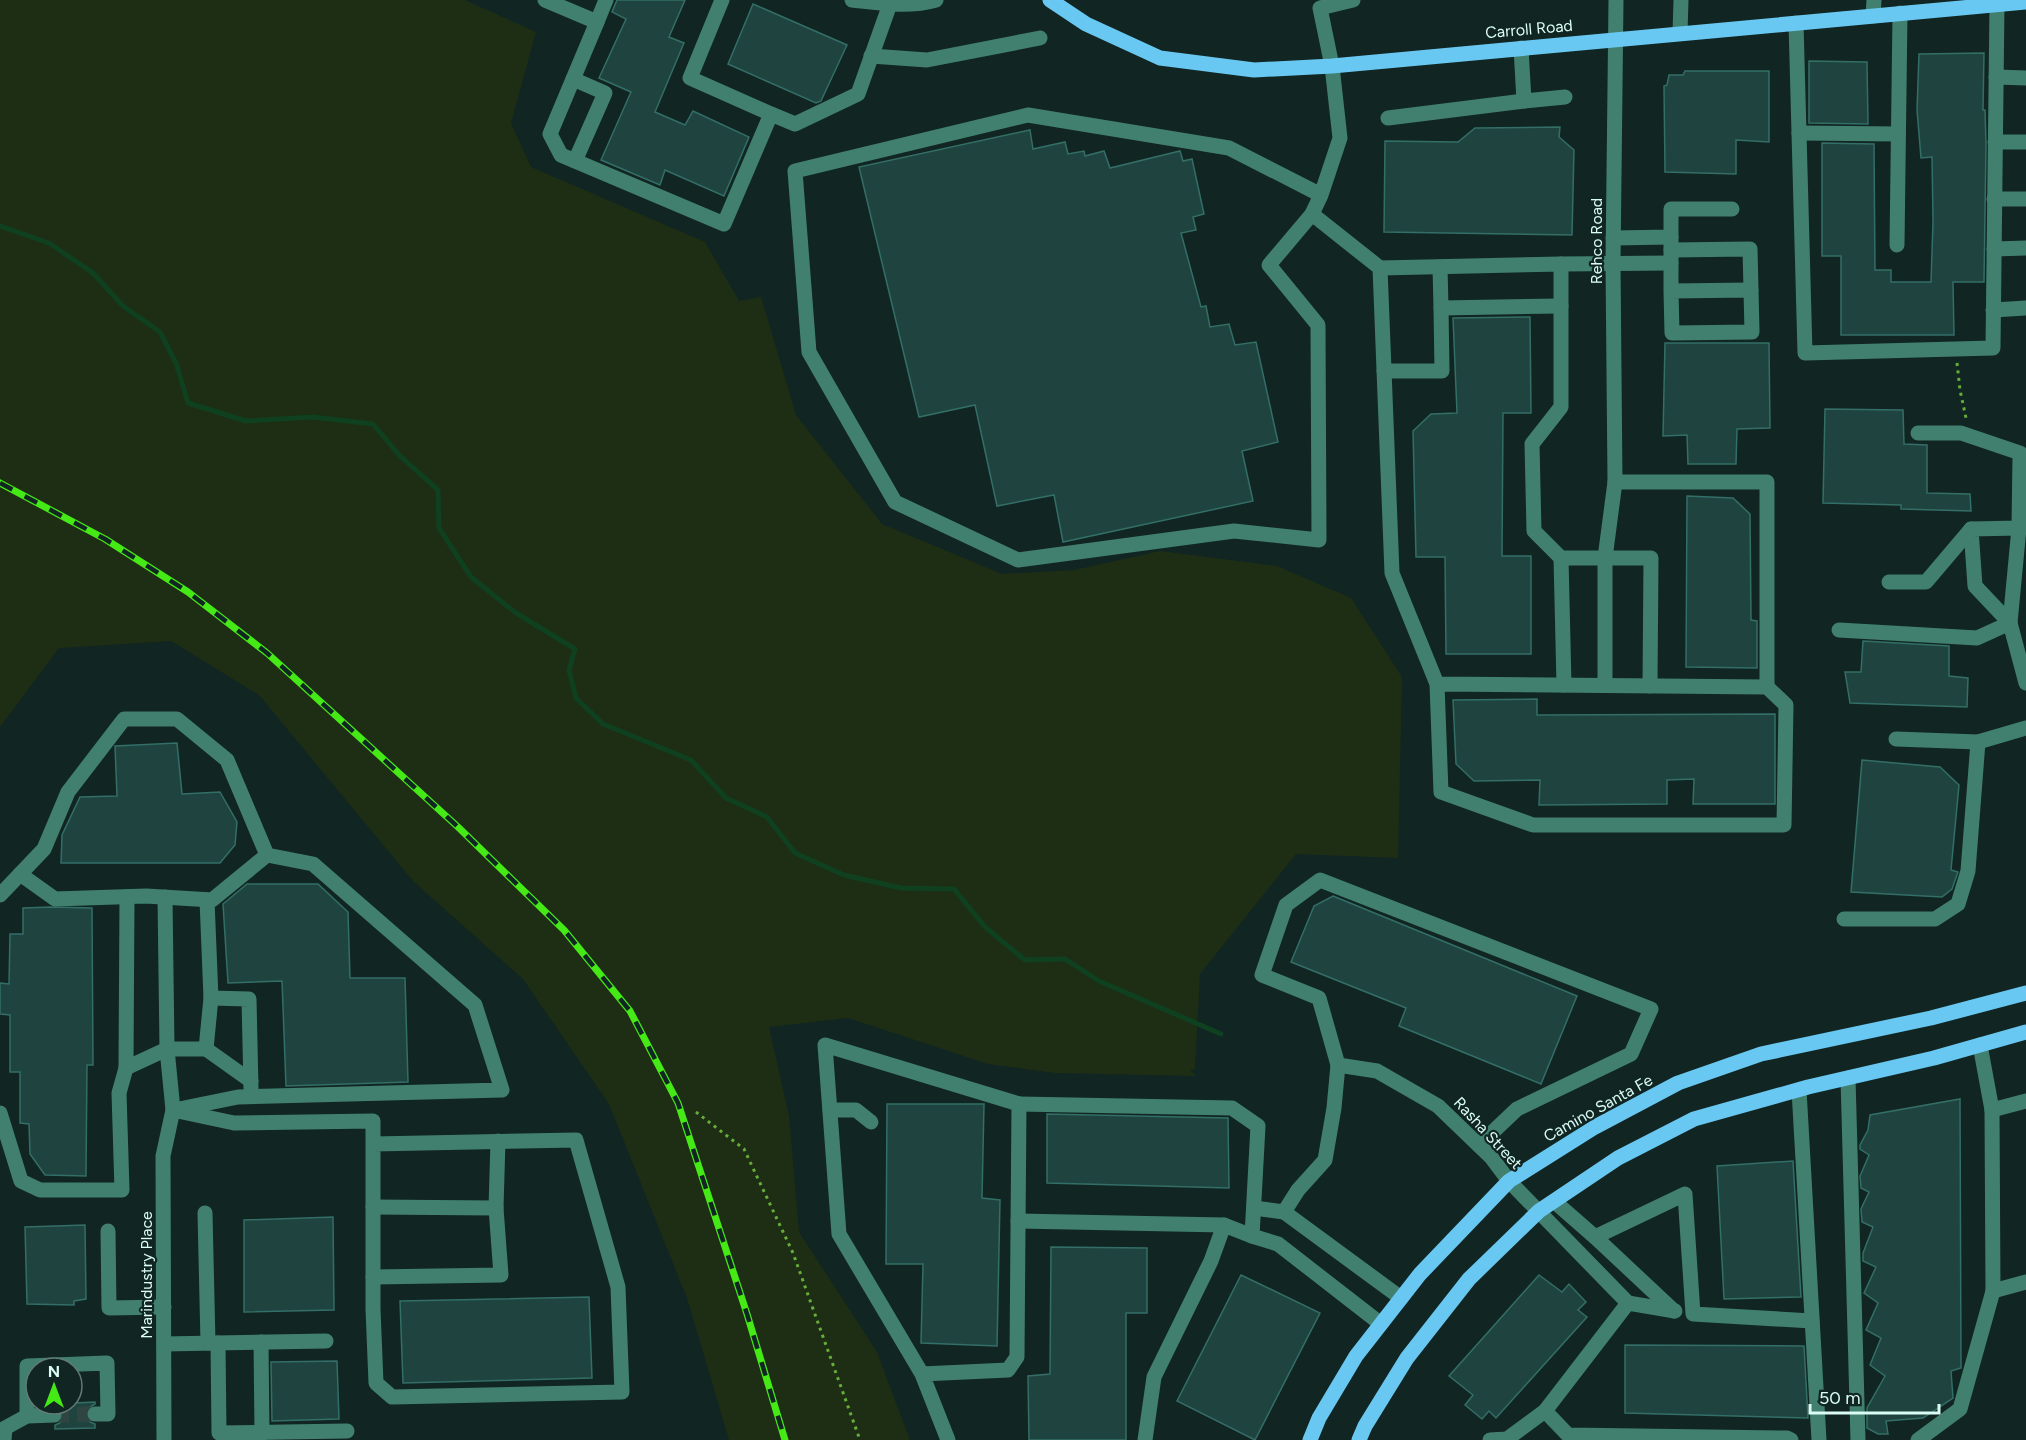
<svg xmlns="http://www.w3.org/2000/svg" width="2026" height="1440" viewBox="0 0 2026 1440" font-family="Figtree,sans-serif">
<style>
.green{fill:#1e2e15}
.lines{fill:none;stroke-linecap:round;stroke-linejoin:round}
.stream{stroke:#0f401f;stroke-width:5}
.building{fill:#1f4440;stroke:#336e67;stroke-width:1.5}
.minor-tunnel{stroke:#2f4542;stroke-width:15;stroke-dasharray:15 8;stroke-linecap:butt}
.path{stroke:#66ae3a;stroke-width:3;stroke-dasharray:3 4.5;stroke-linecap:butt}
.minor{stroke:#41806e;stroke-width:15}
.major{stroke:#69c8f2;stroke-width:15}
.rail-casing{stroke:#45ea16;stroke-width:7}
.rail{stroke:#112522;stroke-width:4.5;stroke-dasharray:14;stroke-linecap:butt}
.labels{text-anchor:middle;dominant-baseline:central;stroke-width:4.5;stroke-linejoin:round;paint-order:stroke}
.street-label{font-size:16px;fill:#d9fcf4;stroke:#112522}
</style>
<rect width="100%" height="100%" fill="#112522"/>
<!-- green -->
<path class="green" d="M0,0H465L536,32L511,123L531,167L705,242L739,301L761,297L796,415L882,524L1002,574L1074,570L1160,551L1277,566L1351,598L1402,677L1398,858L1296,854L1200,974L1195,1069L1190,1070L1196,1076L1055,1073L988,1064L848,1018L769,1027L789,1116L799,1232L877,1352L910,1440H729L687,1298L609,1104L523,979L413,881L259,695L171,641L59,648L0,727Z"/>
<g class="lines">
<!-- stream -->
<path class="stream" d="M0,226L49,243L93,273L123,306L160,332L176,363L188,403L246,421L313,417L373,424L400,456L438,490L439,528L471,577L516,613L575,649L569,670L576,698L603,724L691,760L726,798L767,817L795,853L844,875L901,888L954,889L985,927L1025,960L1065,959L1099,981L1221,1034"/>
</g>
<!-- building -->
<g class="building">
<path d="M617,0H685L669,37L684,43L655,112L685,125L693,111L749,137L724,196L665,170L660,185L601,160L631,92L599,78L626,19L612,12Z"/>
<path d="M753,4L847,45L821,101L816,103L728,64Z"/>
<path d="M1984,53L1983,110H1985L1986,144L1984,282H1953L1954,335H1841V256H1822V143L1874,144L1875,270H1891V282H1931L1933,222L1932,157L1921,158L1917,110L1919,54Z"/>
<path d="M1809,61L1867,62L1868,124L1809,123Z"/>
<path d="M1685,71H1769V142L1736,140V174L1665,172L1664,86L1667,85L1669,75H1683Z"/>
<path d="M1560,127L1559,137L1574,150L1572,235L1384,232L1385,141L1458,142L1475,128Z"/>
<path d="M1030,130L1033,149L1065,142L1068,154L1084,151L1085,156L1104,151L1110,168L1180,151L1183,161L1192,159L1204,214L1193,217L1196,230L1181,233L1201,307L1206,306L1210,327L1229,324L1235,345L1256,342L1278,442L1242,451L1253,501L1063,542L1054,495L997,506L975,405L919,417L859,167Z"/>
<path d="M1530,317L1531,413H1503L1502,556H1531V654H1446L1445,557H1416L1413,431L1431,414L1457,413L1453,318Z"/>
<path d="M1665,343H1769L1770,428L1737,429L1736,464H1688L1687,435L1663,436Z"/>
<path d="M1825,409L1903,410L1904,444L1927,445V493L1970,494L1971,511L1901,509V505L1823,503Z"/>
<path d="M1687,496L1733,498L1750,514L1751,620L1757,621V668L1686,667Z"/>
<path d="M1863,641L1949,646V676L1968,678L1967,707L1850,703L1845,672H1861Z"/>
<path d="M1537,699V715L1775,714V804H1693L1694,779L1667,780V804L1539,805L1540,780L1474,781L1456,764L1453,700Z"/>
<path d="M177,743L182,794L220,792L237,822L235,845L220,863H61L62,835L80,797L117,796L115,746Z"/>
<path d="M1862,760L1940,767L1959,785L1951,870L1958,872L1952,889L1942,897L1851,892Z"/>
<path d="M247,884H318L348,912L350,978H405L408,1082L286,1086L282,981L228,983L223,904Z"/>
<path d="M1333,896L1577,996L1541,1084L1399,1026L1406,1008L1291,962L1314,906Z"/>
<path d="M51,907L92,908L93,1065H87L86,1176L45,1175L30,1154L29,1124L20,1123V1072H10V1015L0,1014V983L9,984L10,934H23V908Z"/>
<path d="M1960,1099L1961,1368L1951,1371L1953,1398L1923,1418L1886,1421L1888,1434H1878L1867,1428V1408L1885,1376L1870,1365L1881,1338L1866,1330L1878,1303L1864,1293L1876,1267L1863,1261V1253L1873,1227L1862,1222L1861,1209L1869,1192L1861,1188L1860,1176L1869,1155L1860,1149V1145L1868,1130L1870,1115Z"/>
<path d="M887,1104H984L982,1198L1000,1200L997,1346L921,1343L923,1264H886Z"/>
<path d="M1047,1114L1228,1118L1229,1188L1047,1183Z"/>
<path d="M1793,1161L1801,1297L1724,1299L1717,1166Z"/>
<path d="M333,1217L334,1310L244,1312V1220Z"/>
<path d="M85,1225L86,1299L74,1301V1305L27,1304L25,1227Z"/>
<path d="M1051,1247L1147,1248V1313H1126V1440H1029L1028,1376L1050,1374Z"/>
<path d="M1241,1275L1320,1313L1255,1440L1177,1401Z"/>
<path d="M1539,1275L1562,1292L1569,1284L1586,1302L1578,1310L1587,1317L1496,1418L1489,1411L1482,1419L1465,1405L1473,1395L1449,1376Z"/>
<path d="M589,1297L592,1378L403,1383L400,1301Z"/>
<path d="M1625,1345L1804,1346L1808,1418L1625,1413Z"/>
<path d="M337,1361L339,1419L272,1421L271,1362Z"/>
<path d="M95,1402V1404L87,1409L85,1415L90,1422L95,1424V1428L55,1429V1425L60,1423L64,1415L62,1409L54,1404Z"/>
</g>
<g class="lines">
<!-- minor-tunnel -->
<path class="minor-tunnel" d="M54,1415L95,1414"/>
<!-- path -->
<g class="path">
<path d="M1957,363L1960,390L1966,418"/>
<path d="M696,1112L744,1149L793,1253L860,1440"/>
</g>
<!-- minor -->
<g class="minor">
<path d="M545,0L597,22L606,0"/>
<path d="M852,0C879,3 909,8 936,0"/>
<path d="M1873,16L1874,0"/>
<path d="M597,22L550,134L561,155L724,224L771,114L690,78L722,0"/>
<path d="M1796,23L1805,353L1993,348L1997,4"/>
<path d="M1680,33L1681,0"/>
<path d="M1521,48L1524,101L1565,97"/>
<path d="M871,56L927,60L1040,38"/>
<path d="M1996,77L2026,78"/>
<path d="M573,79L605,93L575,161"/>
<path d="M771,114L795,124L858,94L890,4"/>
<path d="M1388,118L1524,101"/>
<path d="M1799,133L1898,134"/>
<path d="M1995,142H2026"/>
<path d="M1321,195L1229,148L1028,115L795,171L809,352L895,502L1018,560L1234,531L1319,540L1318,325L1269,265L1312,214L1321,195L1340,138L1332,66L1320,8L1353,0"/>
<path d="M1994,199H2026"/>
<path d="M1312,214L1380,268L1392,573L1437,684L1441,792L1533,825H1784L1786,705L1767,687L1437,684"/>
<path d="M1671,237V291L1751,290L1752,332L1672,333L1671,291"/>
<path d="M1613,238L1671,237V209H1732"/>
<path d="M1897,245L1900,13"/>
<path d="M1994,249L2026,248"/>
<path d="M1671,250L1750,249L1751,290"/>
<path d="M1561,264L1671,263"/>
<path d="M1440,267L1441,308L1561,306"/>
<path d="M1380,268L1561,264V407L1532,444L1534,531L1561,558"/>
<path d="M1993,310L2026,308"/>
<path d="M1384,371H1442L1441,308"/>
<path d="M1918,433H1961L2020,453L2019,528L1971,529L1975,586L2010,623"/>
<path d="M1615,482H1767V687"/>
<path d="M2019,528L2010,623L2026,683"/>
<path d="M1889,582H1926L1971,529"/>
<path d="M1839,630L1977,638L2010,623"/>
<path d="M1564,685L1561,558H1651L1650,686"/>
<path d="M1605,685V558L1615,482L1613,263L1616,0"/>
<path d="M1896,739L1978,742L2026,728"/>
<path d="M20,874L55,899L146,896L212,900L267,855"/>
<path d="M0,895L44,849L68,792L124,719H177L227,760L267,855L313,864L475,1005L502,1090L238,1097L179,1109"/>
<path d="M165,897L167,1049H206L251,1081"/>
<path d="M207,900L211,998L249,999L251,1088"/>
<path d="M1844,919H1935L1958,904L1968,871L1978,742"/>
<path d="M206,1049L211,998"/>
<path d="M1338,1065L1377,1071L1438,1106L1491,1157L1509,1181L1628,1303L1545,1411"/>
<path d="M126,1068L127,897"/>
<path d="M1848,1078L1858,1440"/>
<path d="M1799,1090L1819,1440"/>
<path d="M1019,1104L1232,1108L1258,1126L1252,1236L1224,1225L1211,1261L1154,1377L1145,1440"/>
<path d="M173,1110L234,1123L373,1121V1309L376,1383L392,1397L622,1392L618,1287L576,1140L373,1144"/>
<path d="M830,1110H856L871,1122"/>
<path d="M1992,1110L2026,1101"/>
<path d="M0,1113L21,1181L40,1190H122L119,1093L126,1068L167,1049L173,1110L163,1156L164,1440"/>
<path d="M1555,1202L1595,1237L1685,1194L1693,1314L1812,1321"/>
<path d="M373,1207L496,1208L498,1141"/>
<path d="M1254,1208L1284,1212L1298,1190L1325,1160L1334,1108L1338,1065L1319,998L1262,975L1286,905L1320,880L1651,1009L1631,1054L1517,1109L1479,1145"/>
<path d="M1284,1212L1401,1298"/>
<path d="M205,1213L208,1343"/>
<path d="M1018,1221L1224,1225"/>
<path d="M108,1231L109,1308L164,1307"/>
<path d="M1252,1236L1278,1244L1381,1324"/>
<path d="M1595,1237L1674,1311"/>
<path d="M373,1277L501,1275L496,1208"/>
<path d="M1993,1291L2026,1282"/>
<path d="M1628,1303L1675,1311"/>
<path d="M261,1342L262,1433"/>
<path d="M218,1343L219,1433L347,1431"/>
<path d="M164,1344L326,1341"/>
<path d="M922,1374L1008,1370L1017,1357L1019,1104L825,1045L839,1234L922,1374L948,1440"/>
<path d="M27,1416V1366L107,1363L108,1414H95"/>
<path d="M4,1440L5,1428L27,1416L54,1415"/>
<path d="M1490,1440L1507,1439L1545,1411L1568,1435L1787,1438L1791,1440"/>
<path d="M1918,1440L1960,1409L1993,1291L1992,1110L1980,1045"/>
</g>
<!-- major -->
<g class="major">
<path d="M1050,0L1086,24L1160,58L1254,70L1332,66L2026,2"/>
<path d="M1310,1440L1319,1418L1356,1356L1420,1274L1509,1181L1595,1127L1678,1083L1761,1054L1931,1018L2026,993"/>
<path d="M1359,1440L1365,1426L1407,1358L1469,1279L1539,1211L1618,1158L1694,1119L1808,1087L1934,1058L2026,1032"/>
</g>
<defs>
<path id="rail" d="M0,483L105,539L188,592L267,653L458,827L564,930L630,1011L678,1103L747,1314L785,1440"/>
</defs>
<!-- rail casing -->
<use href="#rail" class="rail-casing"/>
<!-- rail -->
<use href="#rail" class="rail"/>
</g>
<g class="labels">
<!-- street labels -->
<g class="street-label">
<text transform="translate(1529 29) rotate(-5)">Carroll Road</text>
<text transform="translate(1596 241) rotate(-90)">Rehco Road</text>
<text transform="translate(1598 1108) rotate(-29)">Camino Santa Fe</text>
<text transform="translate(1488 1133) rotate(47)">Rasha Street</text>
<text transform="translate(146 1275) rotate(-90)">Marindustry Place</text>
</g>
</g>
<!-- north arrow -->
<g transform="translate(54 1386)"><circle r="28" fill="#112522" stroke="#617b76" stroke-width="1.5"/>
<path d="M0-4.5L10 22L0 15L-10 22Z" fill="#45ea16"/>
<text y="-9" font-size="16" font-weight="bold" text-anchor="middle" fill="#d9fcf4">N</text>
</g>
<!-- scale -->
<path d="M1810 1404v9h129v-9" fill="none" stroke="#d9fcf4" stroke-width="3"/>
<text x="1819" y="1404" font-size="18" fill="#d9fcf4" stroke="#112522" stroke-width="4.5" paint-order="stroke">50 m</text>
</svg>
